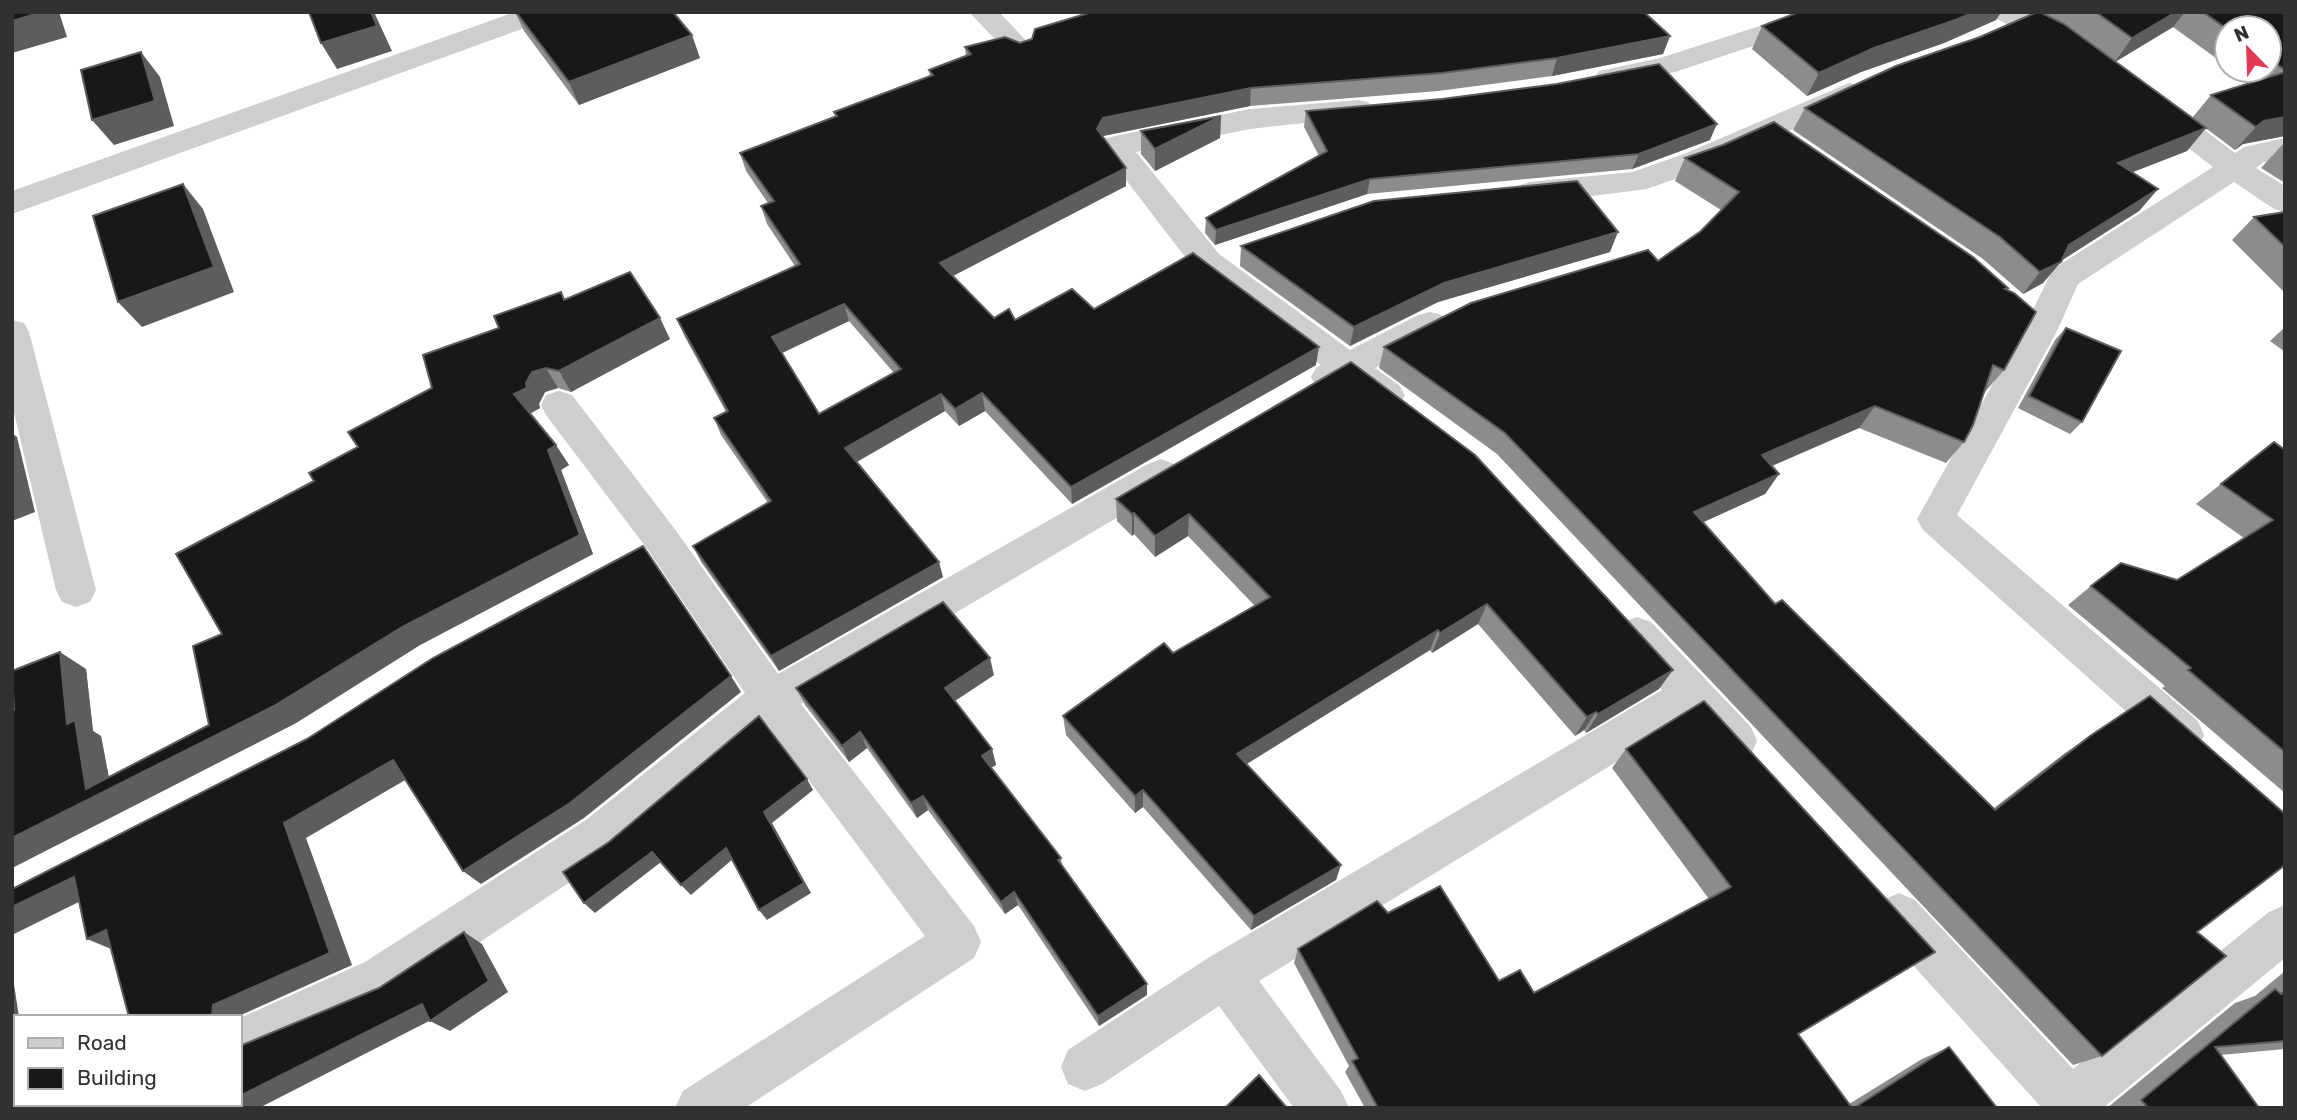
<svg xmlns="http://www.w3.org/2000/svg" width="2297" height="1120" viewBox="0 0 2297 1120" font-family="Rubik,sans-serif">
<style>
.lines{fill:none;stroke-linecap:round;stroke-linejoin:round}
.minor{fill:#cecece;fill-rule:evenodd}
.wall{fill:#8c8c8c;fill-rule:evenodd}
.shaded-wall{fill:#5d5d5d}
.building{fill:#181818;stroke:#5d5d5d;stroke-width:2;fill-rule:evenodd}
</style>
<rect width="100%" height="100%" fill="#fff"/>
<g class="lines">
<!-- minor -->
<g class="minor">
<path d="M515,12H556L552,18L12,214V191Z"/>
<path d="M969,12H999L1035,50L1031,56L1021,59L1011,56Z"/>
<path d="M1991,12H2027L2078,38L2082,44L2078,50L2068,53L2058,50L1995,18Z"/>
<path d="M1788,17L1798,19L1802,25L1798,31L1675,72L1609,86L1599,83L1595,77L1599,71L1660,58Z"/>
<path d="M1849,83L1859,85L1864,92L1859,99L1711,166L1647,189L1529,204L1518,200L1513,193L1518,186L1529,182L1633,172L1689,152Z"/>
<path d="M2156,99L2166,101L2235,153L2244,147L2285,138V158L2264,162L2256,168L2285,186V212L2274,209L2234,182L2078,284L2057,331L1957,515L2198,721L2204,735L2198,749L2183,754L2168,749L1923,530L1917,519L2023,330L2053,269L2213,167L2146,115L2141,108L2146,101Z"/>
<path d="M1358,100L1368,102L1373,109L1368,116L1250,129L1136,152L1219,254L1350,350L1418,315L1430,312L1442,315L1447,324L1442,333L1375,368L1399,385L1405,395L1399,405C1377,412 1364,396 1346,383L1328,390L1316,386L1311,377L1316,368L1321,365L1195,270L1100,146L1104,139L1115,136L1250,109Z"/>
<path d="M12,320L24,323L29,332L96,590L90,602L76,607L62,602L56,590L12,404Z"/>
<path d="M559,391L572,395L674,528L778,674L1148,464L1161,459L1174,464L1179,474L1174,484L801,704L974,926L981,942L974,958L745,1108H675L683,1091L925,936L767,724L618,850L399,996L240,1066V1018L365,962L586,820L745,693L648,550L546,415L541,405L546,395Z"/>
<path d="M1637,617L1651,622L1751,727L1757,741L1751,755L1736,760L1721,755L1688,718L1259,981L1341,1091L1349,1108H1294L1219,1006L1102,1084L1085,1091L1068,1084L1061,1067L1068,1050L1208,958L1662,690L1623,646L1617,634L1623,622Z"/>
<path d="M1899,893L1915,900L2073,1069L2269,912L2285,905V958L2103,1108H2042L1883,932L1876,916L1883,900Z"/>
<path d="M68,1104H124L122,1108H66Z"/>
</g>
</g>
<!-- wall -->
<g class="wall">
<path d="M515,12H673L700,58L579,105L524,31Z"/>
<path d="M1795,12H2001L1996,20L1944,43L1861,72L1807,96L1752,49L1762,26L1796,13Z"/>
<path d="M2035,12H2285V136L2243,144L2235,150L2192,118L2211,95L2249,83L2232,70H2269V28H2227V66L2173,27L2115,62L2206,128L2187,151L2132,172L2158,189L2139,211L2061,261L2043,283L2023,294L1983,259L1793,130L1805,108L1980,37L2036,13Z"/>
<path d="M1670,36L1663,54L1552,76L1438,91L1250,106L1103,136L1126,186L953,276L994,318L1015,320L1094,309L1316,365L1072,504L985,411L959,426L945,411L857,462L943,577L779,671L701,562L693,546L768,503L721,435L714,418L726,412L685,337L677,319L795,266L767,224L761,206L768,203L746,171L740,153L835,116L834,112L930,76L929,70L966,56L965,47L1020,43ZM849,321L894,373L819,414L781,353Z"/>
<path d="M1306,111L1710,140L1632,169L1367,194L1215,245L1205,233L1206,218L1319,156L1304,127Z"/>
<path d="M1221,116L1220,138L1155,171L1141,154V131Z"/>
<path d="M2285,144V183L2261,168L2282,145Z"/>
<path d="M1685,158L2007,290L2004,370L1985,392L1964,442L1946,463L1859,428L1772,466L1779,474L1765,494L1703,522L1775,604L1994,808L2065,753L2150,696L2197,932L2102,1056L2073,1065L1497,454L1379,368L1384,347L1658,261L1701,231L1721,210L1675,181Z"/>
<path d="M2285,212V293L2232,240L2254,217Z"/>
<path d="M1241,246L1610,252L1438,302L1350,346L1240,266Z"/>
<path d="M561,292L565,299L670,339L571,392L558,388L545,392L539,404L540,408L530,413L569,465L561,470L593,554L420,645L296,723L12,868L86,669L93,731L101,736L109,778L209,725L222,634L314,481L432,388L499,328Z"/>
<path d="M2285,327V352L2270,341Z"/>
<path d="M2066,328L2082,422L2070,434L2018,408L2055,340Z"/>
<path d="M1351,362L1659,689L1586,733L1584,730L1575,736L1478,624L1432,653L1430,650L1246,764L1336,880L1251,930L1143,807L1135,813L1066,735L1063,716L1255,606L1188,536L1155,557L1134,534L1132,536L1117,521L1116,499Z"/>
<path d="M2285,450V793L2162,688L2165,686L2068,605L2091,586L2177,580L2244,538L2196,504L2221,484Z"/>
<path d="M994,675L955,701L992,749L996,765L991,768L1061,858L1062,866L1147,995L1099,1026L1018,905L1005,914L928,810L917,818L867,748L849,762L805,705L796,688Z"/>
<path d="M1704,701L1798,1034L1849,1104L1922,1059L1949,1047L1997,1108H1365L1345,1072L1349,1066L1294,963L1298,949L1388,913L1499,981L1534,993L1709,899L1612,768L1626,749Z"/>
<path d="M2285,971V1049L2221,1055L2259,1108H2107L2235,1003L2255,996Z"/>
</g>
<!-- shaded-wall -->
<g class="shaded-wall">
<path d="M42,12H59L67,37L12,53V21Z"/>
<path d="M371,12H374L392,51L337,69L321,43Z"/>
<path d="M1974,12H2001L1996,20L1944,43L1861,72L1807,96L1819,73L1874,48Z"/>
<path d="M2176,12H2185L2173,27L2115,62L2132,38Z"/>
<path d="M692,35L700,58L579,105L569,82Z"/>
<path d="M1670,36L1663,54L1552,76L1557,58Z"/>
<path d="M141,52L160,77L174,126L114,145L92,120Z"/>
<path d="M1251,88L1250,106L1103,136L1098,147L1097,129L1103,118Z"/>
<path d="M1221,116L1220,138L1155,171V149Z"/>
<path d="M2285,117V136L2243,144L2235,150L2256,127L2264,121Z"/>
<path d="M1717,124L1710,140L1632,169L1639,154Z"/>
<path d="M2206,128L2187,151L2100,185L2118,163Z"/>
<path d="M1126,168V186L943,281L940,263Z"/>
<path d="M1370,179L1367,194L1215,245L1216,230Z"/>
<path d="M183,184L203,209L234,292L142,327L118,302Z"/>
<path d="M2158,189L2139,211L2056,264L2061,262L2043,283L2023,294L2040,272L2069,245Z"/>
<path d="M1618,232L1610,252L1438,302L1350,346L1354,327L1444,283Z"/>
<path d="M844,304L849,321L778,355L772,337Z"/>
<path d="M660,318L670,339L571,392L559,371Z"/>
<path d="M1319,347L1316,365L1072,504L1071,487Z"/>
<path d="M546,368L558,388L545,392L539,404L540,408L528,415L514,394L526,383L532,372Z"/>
<path d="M982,393L985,411L959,426L955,409Z"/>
<path d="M941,394L945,411L851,465L845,448Z"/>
<path d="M1875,406L1859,428L1748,476L1762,455Z"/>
<path d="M12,433L17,437L35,512L12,521Z"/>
<path d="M556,445L569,465L561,470L593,554L420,645L296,723L12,868V838L86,789L67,724L60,652L86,669L93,731L101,736L111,789L274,706L548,450Z"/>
<path d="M1779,474L1765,494L1682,532L1694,512Z"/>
<path d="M1134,513V534L1132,536V514Z"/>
<path d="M1189,514L1188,536L1155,557V536Z"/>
<path d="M939,562L943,577L779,671L771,656Z"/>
<path d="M1487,604L1478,624L1432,653L1440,633Z"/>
<path d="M1438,630L1430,650L1234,772L1237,754Z"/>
<path d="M990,658L994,675L950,704L945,688Z"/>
<path d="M1673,670L1659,689L1586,733L1598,714Z"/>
<path d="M731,676L741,692L584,818L481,884L463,871Z"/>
<path d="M1596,712L1584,730L1575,736L1587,717Z"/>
<path d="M860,732L867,748L849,762L842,746Z"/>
<path d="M992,749L996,765L986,771L982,756Z"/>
<path d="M393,760L412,776L306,838L352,965L239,1016V1017H212L213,1005L284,823Z"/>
<path d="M807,779L813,790L772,823L811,893L767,920L759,910L764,812Z"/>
<path d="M1143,790V807L1135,813V796Z"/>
<path d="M923,796L928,810L917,818L911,803Z"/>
<path d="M726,848L734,858L691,895L681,885Z"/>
<path d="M652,852L661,862L595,913L584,903Z"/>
<path d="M1341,865L1336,880L1251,930L1254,916Z"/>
<path d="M74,877L103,890L12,935V907Z"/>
<path d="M1014,892L1018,905L1005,914L1001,902Z"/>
<path d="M106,930L116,951L87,939Z"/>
<path d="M464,932L482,944L508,992L450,1031L430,1021L435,1018L259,1108H217L224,1104H240V1096Z"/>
<path d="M12,971L19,1017H16V1104H31L32,1108H12Z"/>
<path d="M1147,984V995L1099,1026L1098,1016Z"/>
</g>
<!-- building -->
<g class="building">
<path d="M12,12H42L12,21Z"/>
<path d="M309,12H371L377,26L321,43Z"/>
<path d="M516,12H673L692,35L569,82Z"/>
<path d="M1092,12H1644L1670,36L1557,58L1442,73L1251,88L1103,118L1097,129L1126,168L940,263L994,318L1009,309L1015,320L1072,289L1094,309L1193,253L1319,347L1071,487L982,393L955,409L941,394L845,448L939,562L771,656L693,546L771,501L714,418L728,411L677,319L800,264L761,206L774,201L740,153L837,116L834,112L933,75L929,70L971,54L965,47L1005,37L1020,43L1032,39L1035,29ZM844,304L901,369L819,414L772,337Z"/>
<path d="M1799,12H1974L1958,19L1874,48L1819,73L1762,26Z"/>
<path d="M2037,12H2040L2064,24L2206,128L2118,163L2158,189L2069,245L2061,262L2040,272L2000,237L1805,108L1896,66L1980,37Z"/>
<path d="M2096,12H2176L2132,38Z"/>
<path d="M2203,12H2285V70L2269,59V28H2227V29Z"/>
<path d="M141,52L155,101L92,120L81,70Z"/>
<path d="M1659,64L1717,124L1639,154L1370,179L1216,230L1206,218L1327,151L1306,111L1442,99L1557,84Z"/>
<path d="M2285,72V117L2264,121L2256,127L2211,95Z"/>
<path d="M1221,116L1155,149L1141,131Z"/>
<path d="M1774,122L1973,257L2008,288L2005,289L2014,293L2036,312L2004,370L1993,365L1973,425L1964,442L1875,406L1762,455L1779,474L1694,512L1775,604L1782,600L1995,810L2090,736L2150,696L2285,814V865L2197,932L2226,956L2102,1056L1505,433L1384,347L1471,303L1648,250L1658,261L1701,231L1739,192L1685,158L1723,145Z"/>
<path d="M1577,181L1618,232L1444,283L1354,327L1241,246L1374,201Z"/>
<path d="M183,184L214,267L118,302L93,216Z"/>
<path d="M2285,212V247L2254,217Z"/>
<path d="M630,272L660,318L559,371L546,368L532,372L526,383L527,388L514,394L556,445L548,450L580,535L402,627L274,706L12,838V711L14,710L12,671L60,652L67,724L75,720L86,789L209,725L193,646L222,634L176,554L314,481L309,473L358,447L348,432L432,388L423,355L499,328L494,316L561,292L564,300Z"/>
<path d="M2066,328L2121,351L2082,422L2029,396Z"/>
<path d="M1351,362L1475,455L1673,670L1598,714L1596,712L1587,717L1487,604L1440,633L1438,630L1237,754L1341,865L1254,916L1143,790L1135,796L1063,716L1164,643L1173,653L1270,597L1189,514L1155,536L1134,513L1132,514L1116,499Z"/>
<path d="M2274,442L2285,450V752L2188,670L2191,668L2091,586L2121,563L2177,580L2273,520L2221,484Z"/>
<path d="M643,546L731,676L570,803L463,871L393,760L284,823L330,953L213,1005L212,1017H129L106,930L87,939L74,877L12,907V889L307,739L433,658Z"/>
<path d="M943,602L990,658L945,688L992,749L982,756L1061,858L1058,860L1147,984L1098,1016L1014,892L1001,902L923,796L911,803L860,732L842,746L796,688Z"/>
<path d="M1704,701L1935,952L1798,1034L1852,1108H1378L1352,1061L1358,1058L1298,949L1377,901L1388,913L1440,886L1499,981L1520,970L1534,993L1731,887L1626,749Z"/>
<path d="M759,716L807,779L764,812L804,883L759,910L726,848L681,885L652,852L584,903L563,872L609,842Z"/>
<path d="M464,932L489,981L430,1021L422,1004L240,1096V1046L379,988Z"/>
<path d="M2275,989L2281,994L2285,991V1041L2215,1047L2259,1108H2148L2141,1100Z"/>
<path d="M1949,1047L1997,1108H1854Z"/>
<path d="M1259,1075L1287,1108H1225Z"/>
<path d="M193,1104H224L217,1108H193Z"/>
</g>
<!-- border -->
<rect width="2297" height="1120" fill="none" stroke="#313131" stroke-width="28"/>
<!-- legend -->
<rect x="14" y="1015" width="228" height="91" fill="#ffffff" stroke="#adadad" stroke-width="2"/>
<rect x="28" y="1038" width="35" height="10" fill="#cecece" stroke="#adadad" stroke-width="2"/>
<text x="77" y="1050" font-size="21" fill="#313131">Road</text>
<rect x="28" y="1068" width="35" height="21" fill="#181818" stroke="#adadad" stroke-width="2"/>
<text x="77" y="1085" font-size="21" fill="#313131">Building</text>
<!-- north arrow -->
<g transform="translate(2248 49) rotate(337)"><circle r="33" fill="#ffffff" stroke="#adadad" stroke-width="2"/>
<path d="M0-5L12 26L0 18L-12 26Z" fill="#e33957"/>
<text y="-10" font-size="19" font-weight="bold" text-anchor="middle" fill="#313131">N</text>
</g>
</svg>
